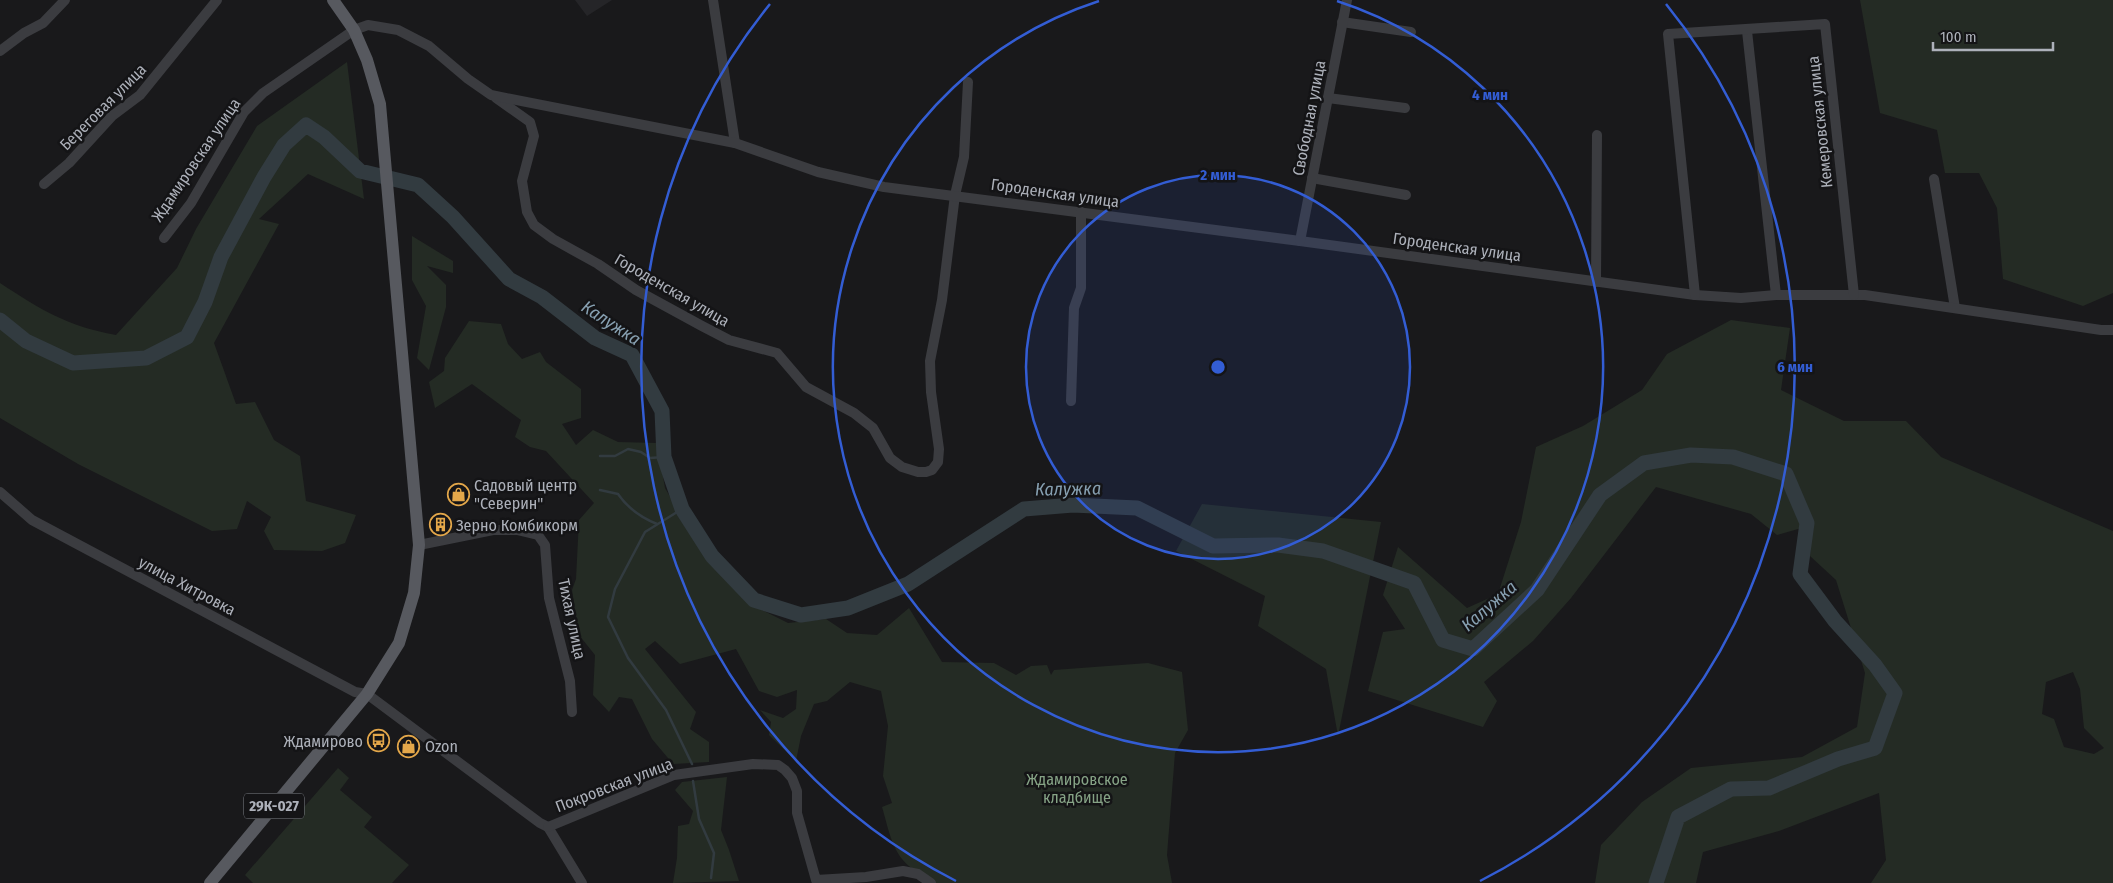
<svg xmlns="http://www.w3.org/2000/svg" width="2113" height="883" viewBox="0 0 2113 883" font-family="'Fira Sans Condensed',sans-serif">
<style>
.built{fill:#252528}
.green{fill:#242b24;fill-rule:evenodd}
.lines{fill:none;stroke-linecap:round;stroke-linejoin:round}
.stream{stroke:#323b40;stroke-width:2.5}
.river{stroke:#323b40;stroke-width:15}
.minor{stroke:#3b3c40;stroke-width:10}
.major{stroke:#57595f;stroke-width:12}
.ring{fill:none;stroke:#335dd4;stroke-width:2.5}
.labels{text-anchor:middle;dominant-baseline:central;stroke-width:5;stroke-linejoin:round;paint-order:stroke}
.shield{fill:#141416;stroke:#7f8289;stroke-width:1}
.shield-label{font-size:15px;font-weight:bold;fill:#adb1ba}
.street-label{font-size:16px;fill:#adb1ba;stroke:#141416}
.poi-label{font-size:16px;fill:#adb1ba;stroke:#141416;text-anchor:start}
.park-label{font-size:16px;fill:#86a386;stroke:#141416}
.water-label{font-size:18px;font-style:italic;fill:#87a0b1;stroke:#141416}
.centre{fill:#335dd4;stroke:#141416;stroke-width:2.5}
.ring-label{font-size:15px;text-anchor:middle;font-weight:bold;fill:#335dd4;stroke:#141416;stroke-width:5;stroke-linejoin:round;paint-order:stroke}
</style>
<rect width="100%" height="100%" fill="#19191b"/>
<!-- built -->
<path class="built" d="M575,0H612L587,16Z"/>
<!-- green -->
<g class="green">
<path d="M1860,0H2113V293L2083,306L2003,279L1997,208L1979,173H1945L1937,130L1880,113Z"/>
<path d="M347,62L364,199L308,174L259,219L279,224L214,343L236,404L255,402L274,440L300,456L306,501L356,515L345,543L322,551L274,550L264,531L271,517L247,501L237,529L212,531L78,464L0,418V283C41,310 67,326 116,335L177,268L196,229L257,126Z"/>
<path d="M412,236L453,261V273L427,266L446,285V307L429,370L417,358L426,306L412,280Z"/>
<path d="M1731,320L1790,328L1781,390L1844,421H1906L1941,457L2113,531V883H1871L1886,860L1879,793L1779,831L1703,852L1696,883H1595L1601,845L1642,802L1691,768L1802,757L1857,727L1865,673L1836,580L1810,556L1812,525L1777,535L1751,514L1656,487L1571,598L1533,641L1484,682L1497,701L1483,727L1368,691L1383,632L1405,629L1383,595L1398,547L1467,608L1498,594L1521,522L1536,447L1583,426L1642,390L1667,354ZM2073,672L2080,689L2084,728L2104,748L2094,754L2064,747L2054,719L2042,714L2046,682Z"/>
<path d="M469,321L501,324L508,344L522,359L540,352L546,362L581,389V418L562,424L576,445L593,430L618,442L657,443L665,488L696,542L750,604L788,623L826,619L847,633L877,635L909,608L942,662L994,663L1016,675L1031,666L1047,665L1051,675L1054,670L1148,663L1182,672L1188,730L1175,753L1167,855L1172,883H936C929,876 921,874 913,869C892,855 889,830 882,807L892,803L883,776L888,726L881,691L850,682L827,701L814,704L801,736L796,761L769,735L771,722L760,710L783,718L796,709L797,690L777,697L759,691L736,649L680,664L655,641L645,649L696,712L690,729L709,742V762L673,764L652,739L632,699L619,697L609,712L593,695L595,655L579,635L572,590L576,579L579,520L594,503L546,451L530,447L515,437L521,420L472,384L435,408L429,382L444,371L445,358Z"/>
<path d="M1202,504L1381,522L1338,736L1326,669L1258,626L1265,596L1176,551Z"/>
<path d="M338,768L349,778L340,790L372,817L364,827L409,865L392,883H253L245,875Z"/>
<path d="M727,777L721,830L729,850L739,881L673,883L677,858L678,826L689,824L693,811L675,790L682,782Z"/>
</g>
<g class="lines">
<!-- stream -->
<g class="stream">
<path d="M600,456H615L628,449L641,452L650,458L664,457"/>
<path d="M600,490L618,494C627,507 642,518 657,524"/>
<path d="M682,509L645,532L615,589L608,617L628,658L666,710L692,764"/>
<path d="M693,781L699,819L714,853L711,878"/>
</g>
<!-- river -->
<path class="river" d="M0,320L26,341L73,363L146,358L187,337L205,302L221,257L264,177L284,145L306,125L324,137L360,171L418,185L453,217L509,279L542,297L595,338L632,355L662,411L664,457L682,509L712,556L754,600L801,615L848,608L908,584L1024,509L1073,505L1137,508L1213,546L1278,545L1323,551L1414,583L1443,640L1473,649L1537,590L1600,495L1644,463L1691,455L1733,457L1786,474L1807,523L1800,574L1835,621L1875,665L1895,693L1875,748L1838,759L1769,788L1731,789L1678,817L1656,883"/>
<!-- minor -->
<g class="minor">
<path d="M713,0L735,143"/>
<path d="M1342,22L1411,32"/>
<path d="M1747,31L1776,295"/>
<path d="M0,51L24,33L43,23L65,0"/>
<path d="M496,98L530,122L534,136L522,181L527,212L534,225L553,239L598,264L636,290L702,326L729,340L777,353L806,387L854,413L873,428L890,458L902,467L918,472H926L932,470L938,462L939,449L931,392L930,361L942,300L955,195L964,157L968,82"/>
<path d="M1328,98L1405,108"/>
<path d="M1312,178L1406,195"/>
<path d="M1934,179L1955,308"/>
<path d="M44,184L69,163L112,116L140,95L217,0"/>
<path d="M164,238L191,203L244,112L263,93L354,30L368,25L398,30L429,46L468,79L491,95L735,143L818,172L884,187L1300,241L1695,295L1741,298L1776,295H1865L2101,330H2113"/>
<path d="M1300,241L1347,0"/>
<path d="M1596,282L1597,135"/>
<path d="M1695,295L1668,34L1825,24L1854,295"/>
<path d="M1071,401L1074,308L1081,288V212"/>
<path d="M0,492L32,520L355,692L367,694L540,823L548,827L582,883"/>
<path d="M419,545L493,530H517L538,535L545,545L549,598L570,681L572,712"/>
<path d="M548,827L674,775L753,764L778,765L785,770L792,778L797,791V813L816,880L866,877L903,871L918,874L931,883"/>
</g>
<!-- major -->
<path class="major" d="M210,883L367,694L399,643L414,593L419,545L380,104L367,60L354,30L333,0"/>
</g>
<!-- distance rings -->
<circle cx="1218" cy="367" r="192" fill="#335dd4" fill-opacity=".12"/>
<g class="ring">
<circle cx="1218" cy="367" r="192"/>
<path d="M1337 1A385 385 0 1 1 1099 1"/>
<path d="M956 881A577 577 0 0 1 770 4M1666 4A577 577 0 0 1 1480 881"/>
</g>
<!-- icons -->
<defs>
<symbol id="shop-ring" viewBox="-11 -11 22 22"><circle r="9.5" fill="#141416" stroke="#e3a74a" stroke-width="1.5"/><path d="M-5-2.5h2.3a2.7 3.5 0 0 1 5.4 0H5L5.5 6h-11ZM-1.5-2.5h3a1.5 2.3 0 0 0-3 0Z" fill="#e3a74a"/></symbol>
<symbol id="building-ring" viewBox="-11 -11 22 22"><circle r="9.5" fill="#141416" stroke="#e3a74a" stroke-width="1.5"/><path d="M-4-6H4V6H1V3H-1V6H-4ZM-2.5-4.3h1.7v1.8h-1.7ZM.8-4.3h1.7v1.8H.8ZM-2.5-1h1.7V.8h-1.7ZM.8-1h1.7V.8H.8Z" fill="#e3a74a"/></symbol>
<symbol id="bus-ring" viewBox="-11 -11 22 22"><circle r="9.5" fill="#141416" stroke="#e3a74a" stroke-width="1.5"/><path d="M-5-6H5V4H4V6H2V4H-2V6H-4V4H-5ZM-3.5-4V0h7V-4ZM-3.5 1.2v1.5H-2V1.2ZM2 1.2v1.5H3.5V1.2Z" fill="#e3a74a"/></symbol>
</defs>
<g fill-rule="evenodd">
<use href="#shop-ring" x="446" y="482" width="25" height="25"/>
<use href="#building-ring" x="428" y="512" width="25" height="25"/>
<use href="#bus-ring" x="366" y="728" width="25" height="25"/>
<use href="#shop-ring" x="396" y="734" width="25" height="25"/>
</g>
<g class="labels">
<!-- shield labels -->
<rect class="shield" x="244" y="793.5" width="60" height="25" rx="4"/>
<g class="shield-label">
<text x="274" y="806">29К-027</text>
</g>
<!-- street labels -->
<g class="street-label">
<text transform="translate(103 107) rotate(-45)">Береговая улица</text>
<text transform="translate(1309 118) rotate(-79)">Свободная улица</text>
<text transform="translate(1820 122) rotate(-96)">Кемеровская улица</text>
<text transform="translate(196 160) rotate(-56)">Ждамировская улица</text>
<text transform="translate(1055 193) rotate(8)">Городенская улица</text>
<text transform="translate(1457 247) rotate(8)">Городенская улица</text>
<text transform="translate(672 290) rotate(30)">Городенская улица</text>
<text transform="translate(187 586) rotate(28)">улица Хитровка</text>
<text transform="translate(572 619) rotate(78)">Тихая улица</text>
<text transform="translate(614 785) rotate(-21)">Покровская улица</text>
</g>
<!-- poi labels -->
<g class="poi-label">
<text x="474" y="485">Садовый центр<tspan x="474" dy="18">"Северин"</tspan></text>
<text x="456" y="525">Зерно Комбикорм</text>
<text x="363" y="741" text-anchor="end">Ждамирово</text>
<text x="425" y="746">Ozon</text>
</g>
<!-- park labels -->
<g class="park-label">
<text x="1077" y="779">Ждамировское<tspan x="1077" dy="18">кладбище</tspan></text>
</g>
<!-- water labels -->
<g class="water-label">
<text transform="translate(611 323) rotate(33)">Калужка</text>
<text transform="translate(1068 489) rotate(-1)">Калужка</text>
<text transform="translate(1489 606) rotate(-41)">Калужка</text>
</g>
</g>
<circle cx="1218" cy="367" r="8" class="centre"/>
<g class="ring-label">
<text x="1490" y="100">4 мин</text>
<text x="1218" y="180">2 мин</text>
<text x="1795" y="372">6 мин</text>
</g>
<!-- scale -->
<path d="M1933 42v8h120v-8" fill="none" stroke="#adb1ba" stroke-width="2.5"/>
<text x="1940" y="42" font-size="15" fill="#adb1ba" stroke="#141416" stroke-width="4" paint-order="stroke">100 m</text>
</svg>
